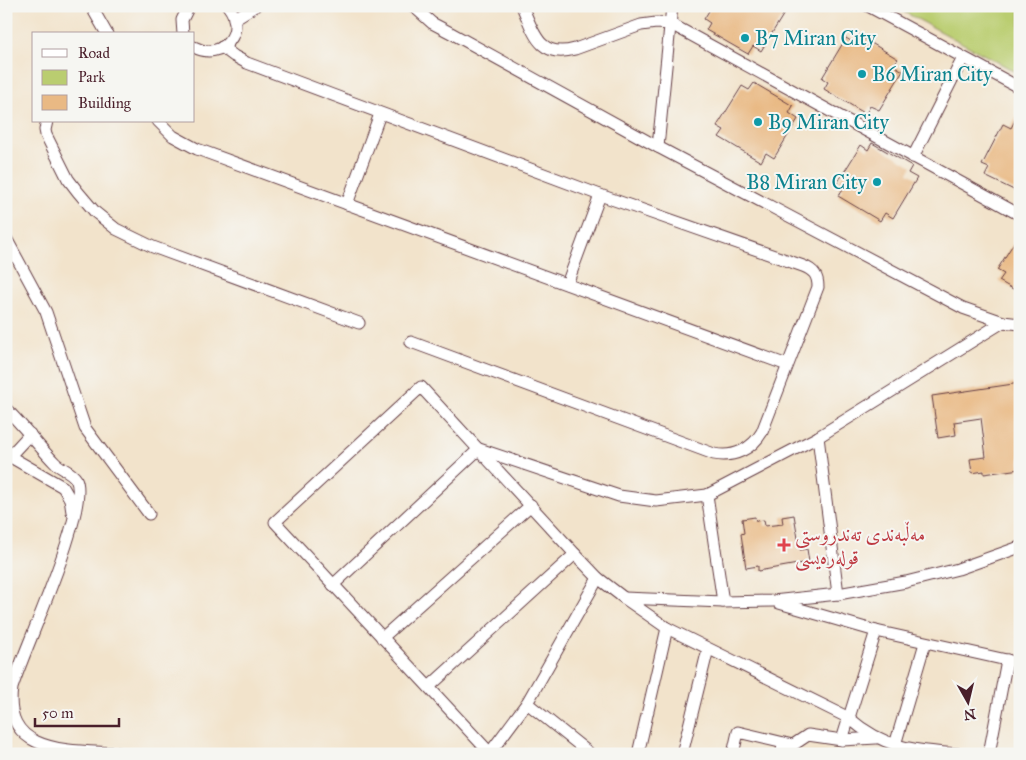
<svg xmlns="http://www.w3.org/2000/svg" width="1026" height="760" viewBox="0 0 1026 760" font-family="'IM FELL Great Primer',Amiri,serif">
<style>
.green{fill:#bacd70;stroke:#82764e}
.building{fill:#e9b984}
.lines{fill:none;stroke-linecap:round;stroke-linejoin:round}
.minor-casing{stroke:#633c43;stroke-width:13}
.minor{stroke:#fff;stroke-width:11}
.culture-dot{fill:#0f9aa8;stroke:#f6f6f2;stroke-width:2}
.health-dot{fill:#e0444e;stroke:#f6f6f2;stroke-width:2}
.labels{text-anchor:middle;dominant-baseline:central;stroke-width:4;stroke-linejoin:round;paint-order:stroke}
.culture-label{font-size:20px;fill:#0d838f;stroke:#f6f6f2;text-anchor:start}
.health-label{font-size:20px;fill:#be3a42;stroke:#f6f6f2;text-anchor:start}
</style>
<rect width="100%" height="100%" fill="#f6f6f2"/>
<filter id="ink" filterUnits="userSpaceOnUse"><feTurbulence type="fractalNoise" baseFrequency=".02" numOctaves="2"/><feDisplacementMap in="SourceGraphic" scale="10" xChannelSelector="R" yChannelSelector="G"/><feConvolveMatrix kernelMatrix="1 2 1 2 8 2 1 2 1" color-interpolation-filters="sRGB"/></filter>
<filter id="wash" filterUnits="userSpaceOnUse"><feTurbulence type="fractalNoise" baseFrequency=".0096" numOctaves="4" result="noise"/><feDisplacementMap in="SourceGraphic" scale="20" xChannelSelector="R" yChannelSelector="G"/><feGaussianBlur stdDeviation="1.12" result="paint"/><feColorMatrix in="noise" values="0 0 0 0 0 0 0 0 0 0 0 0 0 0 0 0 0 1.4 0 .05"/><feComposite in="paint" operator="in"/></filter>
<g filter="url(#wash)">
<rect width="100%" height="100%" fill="#f2e3cb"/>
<!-- green -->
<path class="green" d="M893,6H1020V74Z"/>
<g id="blocks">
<!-- building -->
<g class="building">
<path d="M712,6H776L785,12L761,51L753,46L748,54L706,30L710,23L704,19Z"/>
<path d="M858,35L898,59L893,65L903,71L879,110L870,106L866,114L824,89L828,82L822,78L846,38L854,43Z"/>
<path d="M754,83L793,106L789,113L798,119L774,158L766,153L761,162L719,137L724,130L717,126L742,86L749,90Z"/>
<path d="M1020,111V193L985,176L989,168L982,165L1003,124L1011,128Z"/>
<path d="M872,143L912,166L908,173L917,178L893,218L885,213L880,221L838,196L843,189L836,185L861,145L868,150Z"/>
<path d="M1020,233V293L999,281L1004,274L997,270Z"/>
<path d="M1020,383V469L984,474V471L972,473L970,459L986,457L981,418L954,422L956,435L938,438L932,396Z"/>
<path d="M794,515L800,550L807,549L809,562L758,571V566L746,568L741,534L744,533L742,519L755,517L756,521L764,520L765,526L783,524L782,517Z"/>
</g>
</g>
</g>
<g filter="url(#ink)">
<use href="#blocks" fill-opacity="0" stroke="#633c43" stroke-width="1"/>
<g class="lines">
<defs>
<g id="minor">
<path d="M91,6L107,34"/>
<path d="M413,6L432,23L451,33L658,147L963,308L1003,322L1020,324"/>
<path d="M522,6C534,33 539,59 575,49L641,25L656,23L671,24L1020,215"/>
<path d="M868,6L1020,88"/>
<path d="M234,19L255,6"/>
<path d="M183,34L182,20L189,6"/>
<path d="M194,47C222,62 248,31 228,6"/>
<path d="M222,47L234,56L247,63L600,195L803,266C814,270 818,276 818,287L762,432C752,449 734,458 714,454L411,342"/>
<path d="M47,121L45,130L46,135L68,179L78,192L95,212L116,229L153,247L359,323"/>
<path d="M158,121L173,136L197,149L787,365"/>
<path d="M658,147L672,6"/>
<path d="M913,157L963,58"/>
<path d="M347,204L380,114"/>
<path d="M6,238L46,312L85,428L149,514"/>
<path d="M567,284L600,195"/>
<path d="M6,409C24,426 38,446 55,463C61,469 71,471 76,479C91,507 23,651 12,688C2,759 78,749 125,754"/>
<path d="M818,437L838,594"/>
<path d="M9,456L63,487L70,499L72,512"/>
<path d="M6,460L30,434"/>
<path d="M707,495L723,602"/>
<path d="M333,585L479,449L619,496L656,501L707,495L818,437L1003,322"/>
<path d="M624,598L723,602L773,601L838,594L906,582L958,569L1020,547"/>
<path d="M779,603L876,631L1020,663"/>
<path d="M382,638L531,505"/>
<path d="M429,687L575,554"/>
<path d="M527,703L588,752L587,754"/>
<path d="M842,740L876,631"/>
<path d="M895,745L925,643"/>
<path d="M490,753L275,522L421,387L575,554L598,578L624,598L667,628L849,718C883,748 915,751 958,754"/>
<path d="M489,754L527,703L598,578"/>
<path d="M638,754L667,628"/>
<path d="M682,754L708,649"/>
<path d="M733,754L738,732L784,743"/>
<path d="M781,754L784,743L793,745L808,735L842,740L876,738"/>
<path d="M989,754L1007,660"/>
</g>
</defs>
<!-- minor casing -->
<use href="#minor" class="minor-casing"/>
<!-- minor -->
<use href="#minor" class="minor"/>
</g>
</g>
<!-- markers -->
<g class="culture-dot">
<circle cx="745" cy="38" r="5"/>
<circle cx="862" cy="74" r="5"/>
<circle cx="758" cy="122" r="5"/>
<circle cx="877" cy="182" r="5"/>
</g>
<path class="health-dot" d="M781.5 537.5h5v5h5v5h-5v5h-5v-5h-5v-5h5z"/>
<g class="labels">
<!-- culture labels -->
<g class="culture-label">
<text x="755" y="38">B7 Miran City</text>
<text x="872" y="74">B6 Miran City</text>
<text x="768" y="122">B9 Miran City</text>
<text x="867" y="182" text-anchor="end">B8 Miran City</text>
</g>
<!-- health labels -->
<g class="health-label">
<text x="795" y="534">مەڵبەندی تەندروستی<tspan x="795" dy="23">قولەرەیسی</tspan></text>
</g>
</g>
<!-- margin -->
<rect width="1026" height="760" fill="none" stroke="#f6f6f2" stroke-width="25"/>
<!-- legend -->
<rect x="32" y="32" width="162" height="90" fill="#f6f6f2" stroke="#b1a0a2"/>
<rect x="42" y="49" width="25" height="8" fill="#ffffff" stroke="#b1a0a2"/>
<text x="78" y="58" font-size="15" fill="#4a1f2b">Road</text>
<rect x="42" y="70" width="25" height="15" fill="#bacd70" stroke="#b1a0a2"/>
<text x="78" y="82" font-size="15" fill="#4a1f2b">Park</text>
<rect x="42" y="95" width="25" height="15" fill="#e9b984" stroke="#b1a0a2"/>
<text x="78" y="108" font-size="15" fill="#4a1f2b">Building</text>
<!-- north arrow -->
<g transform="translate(968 702) rotate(172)" stroke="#f6f6f2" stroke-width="4" paint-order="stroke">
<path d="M0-4L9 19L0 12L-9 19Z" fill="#4a1f2b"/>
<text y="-8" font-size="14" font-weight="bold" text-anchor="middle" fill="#4a1f2b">N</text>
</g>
<!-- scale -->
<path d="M35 718v8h84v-8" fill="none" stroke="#4a1f2b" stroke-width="2.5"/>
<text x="42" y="718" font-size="15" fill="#4a1f2b" stroke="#f6f6f2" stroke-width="4" paint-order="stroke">50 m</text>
</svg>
